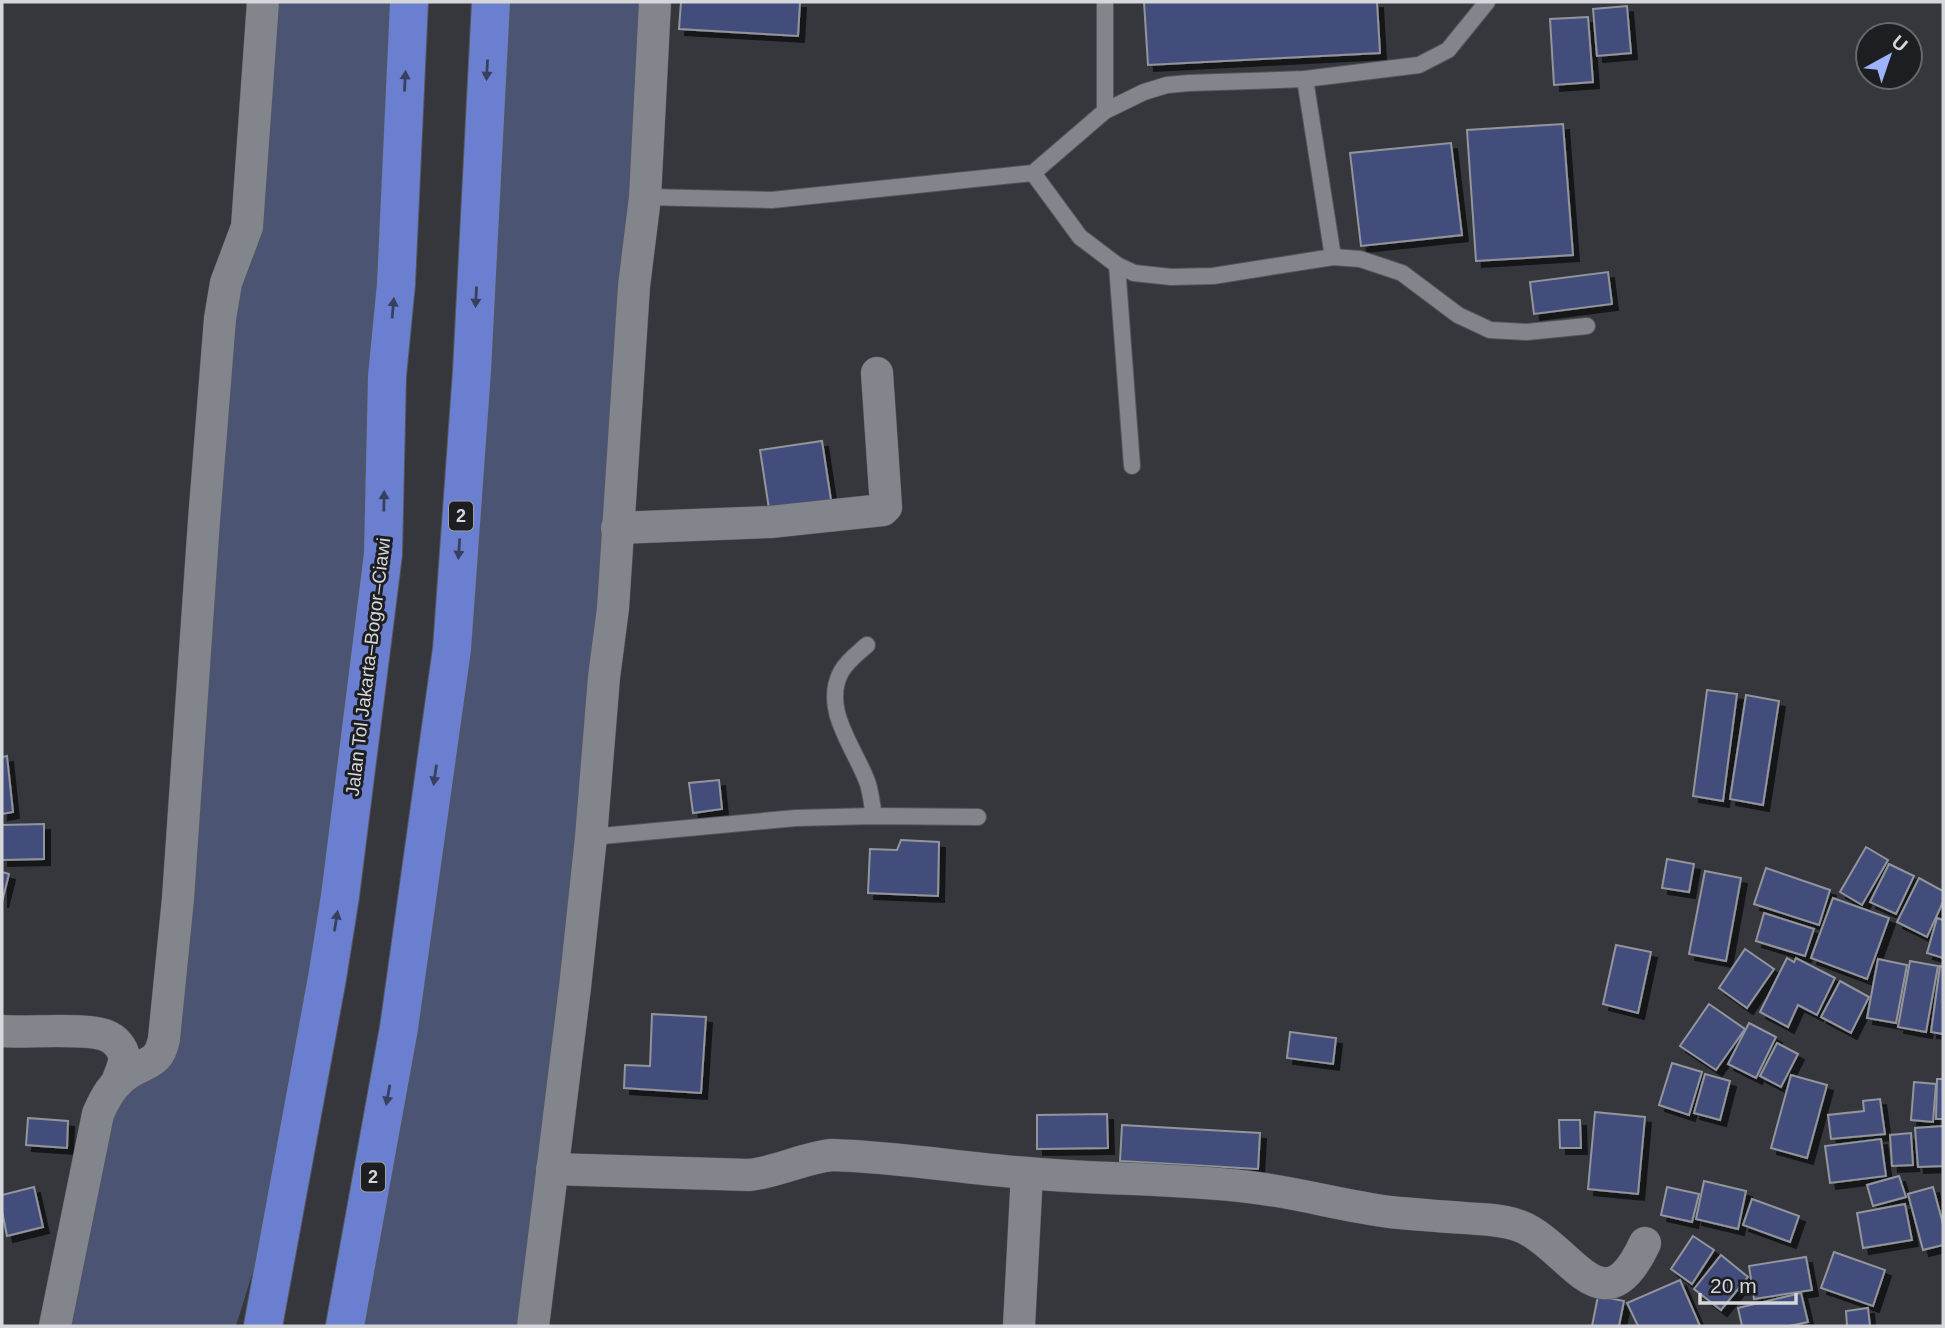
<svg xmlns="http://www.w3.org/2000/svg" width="1945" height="1328" viewBox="0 0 1945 1328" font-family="Helvetica,sans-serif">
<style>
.green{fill:#4c5473}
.building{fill:#424e7b;stroke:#93959c;stroke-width:2;filter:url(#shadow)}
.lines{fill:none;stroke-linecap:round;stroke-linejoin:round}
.lane-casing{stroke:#54565a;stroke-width:18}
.street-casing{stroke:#54565a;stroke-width:33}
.highway-casing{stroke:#54565a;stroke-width:40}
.lane{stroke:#83858c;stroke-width:16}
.street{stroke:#83858c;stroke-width:32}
.highway{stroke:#6b7fd1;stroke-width:38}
.oneway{fill:#38405f}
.labels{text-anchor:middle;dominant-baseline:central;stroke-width:6;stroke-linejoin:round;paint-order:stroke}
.shield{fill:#1d1e21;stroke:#9ea0a3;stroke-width:2}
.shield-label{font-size:18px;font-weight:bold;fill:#d6d7db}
.street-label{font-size:19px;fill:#d6d7db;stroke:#1d1e21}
</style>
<defs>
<filter id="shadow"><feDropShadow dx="6" dy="6" stdDeviation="0" flood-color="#0009"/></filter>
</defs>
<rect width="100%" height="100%" fill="#35373c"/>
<!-- green -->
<g class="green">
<path d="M265,2H409L383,554L268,1223L236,1326H54L98,1114L154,1060Z"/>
<path d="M488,2H655L533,1326H345L450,663Z"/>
</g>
<!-- building -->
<g class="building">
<path d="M681,2H800L798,36L679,29Z"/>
<path d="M1144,2H1377L1380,53L1148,65Z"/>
<path d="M1627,6L1631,53L1597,56L1593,9Z"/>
<path d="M1588,17L1593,82L1554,85L1550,19Z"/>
<path d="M1563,124L1573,255L1476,261L1467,130Z"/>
<path d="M1451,143L1462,235L1361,246L1350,153Z"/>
<path d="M1608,272L1612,304L1534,314L1530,282Z"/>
<path d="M822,441L831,500L769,509L760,450Z"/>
<path d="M1707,690L1737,694L1723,801L1693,796Z"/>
<path d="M1746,695L1779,701L1763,805L1730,799Z"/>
<path d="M7,756L13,812L2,814V757Z"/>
<path d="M719,780L722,809L693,813L689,783Z"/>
<path d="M44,824V859L2,860V825Z"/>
<path d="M901,840L939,842L938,896L868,893L870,849L897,850Z"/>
<path d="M1866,847L1888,860L1862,905L1840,892Z"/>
<path d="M1667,859L1694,864L1689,892L1662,888Z"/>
<path d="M1889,864L1914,876L1896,914L1870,902Z"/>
<path d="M1766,868L1830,890L1819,925L1754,904Z"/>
<path d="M1705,871L1741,878L1726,961L1689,954Z"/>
<path d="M2,872L9,874L2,902Z"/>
<path d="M1919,878L1943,891V902L1927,937L1897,922Z"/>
<path d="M1833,898L1889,918L1867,979L1811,958Z"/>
<path d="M1764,913L1814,929L1805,956L1756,941Z"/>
<path d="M1937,918L1943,920V958L1927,953Z"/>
<path d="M1616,945L1651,952L1638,1013L1603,1004Z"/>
<path d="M1745,949L1774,969L1747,1008L1719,988Z"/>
<path d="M1787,958L1794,962L1796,958L1835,978L1817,1015L1798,1005L1788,1027L1760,1012Z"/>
<path d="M1878,959L1907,965L1896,1023L1867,1018Z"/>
<path d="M1910,961L1938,966L1926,1032L1898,1027Z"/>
<path d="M1940,966L1943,967V1034L1931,1032Z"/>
<path d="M1840,981L1869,997L1851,1033L1821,1017Z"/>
<path d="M1709,1004L1745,1029L1716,1070L1680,1046Z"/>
<path d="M652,1014L706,1017L701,1093L624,1088L625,1065L650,1066Z"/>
<path d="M1749,1023L1776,1037L1756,1078L1728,1064Z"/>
<path d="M1290,1032L1336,1038L1333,1064L1287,1058Z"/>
<path d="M1777,1043L1798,1054L1781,1087L1760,1076Z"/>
<path d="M1672,1063L1702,1072L1689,1115L1659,1105Z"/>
<path d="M1705,1074L1730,1081L1720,1120L1694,1113Z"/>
<path d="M1791,1075L1827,1085L1807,1158L1771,1148Z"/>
<path d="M1937,1079H1943V1119H1936Z"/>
<path d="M1914,1082L1936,1084L1933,1122L1911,1120Z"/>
<path d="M1880,1099L1885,1134L1831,1139L1828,1115L1864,1111L1863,1101Z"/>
<path d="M1595,1112L1645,1117L1638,1194L1588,1189Z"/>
<path d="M1107,1114L1108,1148L1037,1149V1115Z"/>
<path d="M28,1118L68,1121L67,1148L26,1145Z"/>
<path d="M1559,1120H1580L1581,1148H1560Z"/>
<path d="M1122,1125L1260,1133L1258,1169L1120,1161Z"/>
<path d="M1943,1126V1166L1918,1167L1915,1128Z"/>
<path d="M1911,1133L1913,1165L1892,1166L1890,1135Z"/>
<path d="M1881,1139L1886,1176L1830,1183L1825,1146Z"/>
<path d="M1899,1176L1906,1197L1873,1206L1867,1185Z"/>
<path d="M1704,1181L1746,1191L1738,1229L1696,1219Z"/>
<path d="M34,1187L43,1227L7,1236L2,1211V1195Z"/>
<path d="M1667,1187L1699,1194L1692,1222L1661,1215Z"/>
<path d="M1933,1187L1943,1224V1245L1923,1250L1908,1194Z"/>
<path d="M1752,1199L1799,1216L1790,1242L1743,1225Z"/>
<path d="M1905,1204L1912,1240L1863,1248L1857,1213Z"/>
<path d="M1693,1236L1714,1250L1692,1284L1671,1269Z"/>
<path d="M1834,1252L1885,1270L1873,1306L1821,1288Z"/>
<path d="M1721,1255L1748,1277L1721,1310L1694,1289Z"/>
<path d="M1806,1257L1812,1290L1754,1299L1749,1266Z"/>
<path d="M1680,1280L1700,1326H1638L1627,1303Z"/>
<path d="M1801,1293L1808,1322L1789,1326H1742L1738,1308Z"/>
<path d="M1598,1296L1624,1301L1619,1326H1592Z"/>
<path d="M1868,1308L1870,1326H1847L1846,1311Z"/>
</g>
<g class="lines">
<defs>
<g id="lane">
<path d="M1305,79L1333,257"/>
<path d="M1105,111V2"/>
<path d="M1033,173L1080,237L1117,265L1134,273L1171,277L1213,276L1333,257L1360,259L1402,273L1458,315L1490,330L1527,332L1587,326"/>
<path d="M645,197L772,200L1033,173L1105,111L1144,92L1167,85L1189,83L1305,79L1419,65L1448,50L1487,2"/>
<path d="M1117,265L1132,466"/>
<path d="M867,645C858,653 847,661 841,672C821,710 856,749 868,784C871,794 872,805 874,816"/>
<path d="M591,837L796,818L874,816L978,817"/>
</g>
<g id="street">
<path d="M617,528L770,522L883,510L886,507L877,373"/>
<path d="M2,1031C27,1033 89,1027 107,1036C115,1039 123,1048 124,1057C125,1065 119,1075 117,1083"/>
<path d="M552,1169L749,1175C778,1172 803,1158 832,1155C897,1157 962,1168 1027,1173C1101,1180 1175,1178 1249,1187C1296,1192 1342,1206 1390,1212C1419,1215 1450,1217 1479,1219C1497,1220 1515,1222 1530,1231C1574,1256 1606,1328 1645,1243"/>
<path d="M55,1326L98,1114C105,1098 113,1083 129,1073C148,1061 159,1064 164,1039L178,899L204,521L220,319L226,283L247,227L263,2"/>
<path d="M533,1326L575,987L591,837L604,677L613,608L634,286L645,197L655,2"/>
<path d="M1019,1326L1027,1173"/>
</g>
<g id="highway">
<path d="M263,1326L327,978L340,896L383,554L387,376L396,284L409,2"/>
<path d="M345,1326L399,1028L452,649L472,371L491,2"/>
</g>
</defs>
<!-- lane casing -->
<use href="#lane" class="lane-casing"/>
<!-- street casing -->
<use href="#street" class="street-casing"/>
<!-- highway casing -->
<use href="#highway" class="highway-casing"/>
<!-- lane -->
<use href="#lane" class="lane"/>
<!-- street -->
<use href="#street" class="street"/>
<!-- highway -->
<use href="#highway" class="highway"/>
</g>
<!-- one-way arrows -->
<defs><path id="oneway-solid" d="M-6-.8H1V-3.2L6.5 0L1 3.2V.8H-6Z" transform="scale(1.75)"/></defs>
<g class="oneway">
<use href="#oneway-solid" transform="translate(487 70) rotate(93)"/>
<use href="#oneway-solid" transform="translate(405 81) rotate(-87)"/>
<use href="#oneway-solid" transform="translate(476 297) rotate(93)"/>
<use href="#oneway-solid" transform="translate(393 308) rotate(-85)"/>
<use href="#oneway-solid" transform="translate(384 501) rotate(-89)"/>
<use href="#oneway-solid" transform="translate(459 549) rotate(94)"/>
<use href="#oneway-solid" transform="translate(435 775) rotate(98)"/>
<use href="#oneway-solid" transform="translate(336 921) rotate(-81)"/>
<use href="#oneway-solid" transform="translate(388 1095) rotate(100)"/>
</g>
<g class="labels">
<!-- shield labels -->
<g class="shield">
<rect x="449" y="501.5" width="24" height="29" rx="5"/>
<rect x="361" y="1162.5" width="24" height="29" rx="5"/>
</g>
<g class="shield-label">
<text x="461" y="516">2</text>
<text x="373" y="1177">2</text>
</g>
<!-- street labels -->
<g class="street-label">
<text transform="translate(368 667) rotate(-83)">Jalan Tol Jakarta–Bogor–Ciawi</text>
</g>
</g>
<!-- border -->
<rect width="1945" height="1328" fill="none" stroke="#d6d7db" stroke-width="7"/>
<!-- north arrow -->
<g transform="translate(1889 56) rotate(40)"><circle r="33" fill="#1d1e21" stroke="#67686b" stroke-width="2"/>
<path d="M0-5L12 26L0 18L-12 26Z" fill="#9fb3fd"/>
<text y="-10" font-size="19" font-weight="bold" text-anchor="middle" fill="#d6d7db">U</text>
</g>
<!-- scale -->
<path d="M1700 1293v10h96v-10" fill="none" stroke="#d6d7db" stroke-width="3.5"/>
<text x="1710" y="1293" font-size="21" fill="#d6d7db" stroke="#1d1e21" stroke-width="5" paint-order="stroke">20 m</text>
</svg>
